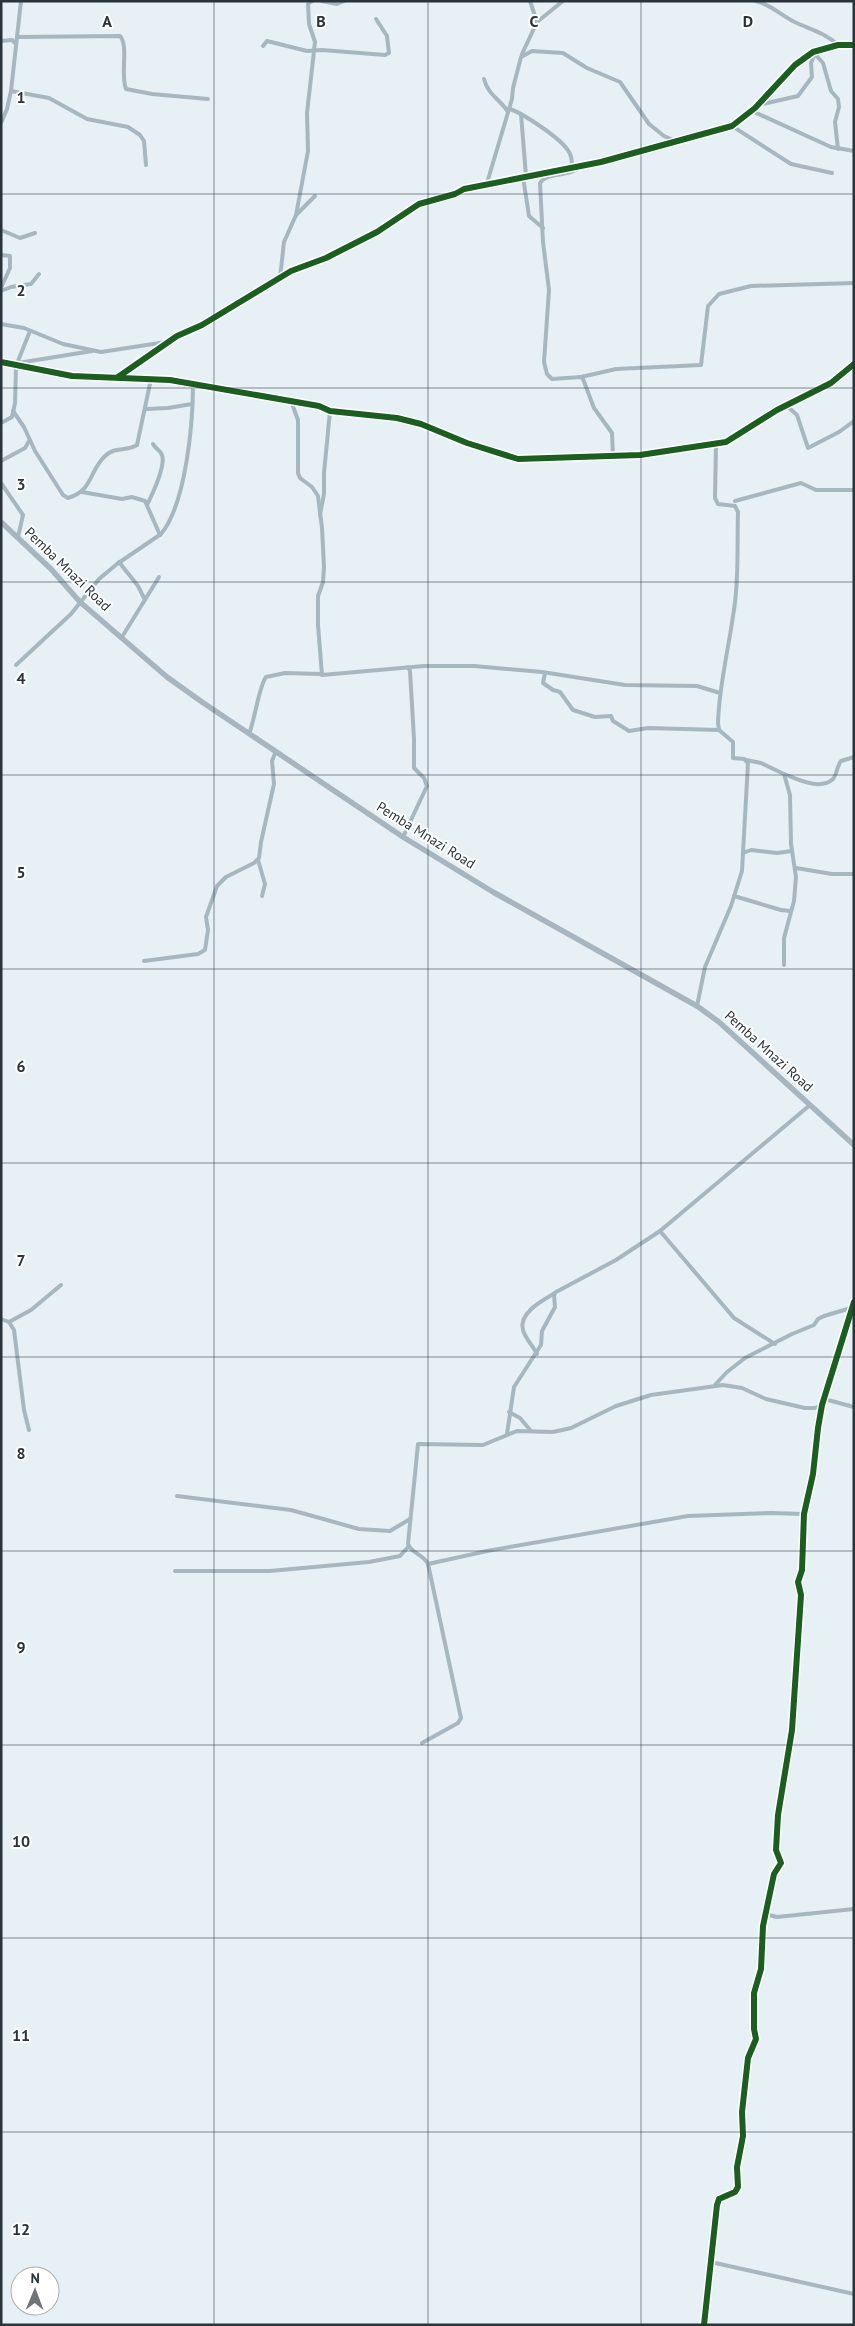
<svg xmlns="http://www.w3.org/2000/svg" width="855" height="2326" viewBox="0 0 855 2326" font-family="'PT Sans',sans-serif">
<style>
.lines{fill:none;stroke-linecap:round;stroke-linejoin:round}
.minor{stroke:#a7b7c0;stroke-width:4}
.secondary{stroke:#a6b5be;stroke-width:5.5}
.cycleway-casing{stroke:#fff;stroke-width:9}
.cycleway{stroke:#1b5e20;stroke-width:6}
.grid{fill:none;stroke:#29333a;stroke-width:1;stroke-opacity:0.55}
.labels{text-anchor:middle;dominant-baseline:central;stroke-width:4;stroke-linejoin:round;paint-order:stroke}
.street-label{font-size:14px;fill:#29333a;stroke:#fff}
.grid-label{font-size:16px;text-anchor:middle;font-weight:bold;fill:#29333a;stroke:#fff;stroke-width:4;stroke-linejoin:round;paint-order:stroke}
</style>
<rect width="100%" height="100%" fill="#e7f0f5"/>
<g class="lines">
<!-- minor -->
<g class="minor">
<path d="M322,1L337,4L344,1"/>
<path d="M756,1C773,5 783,18 799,24C813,30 826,34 838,45"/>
<path d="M537,22L563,1"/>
<path d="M17,37L120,36C129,46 120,75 126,89L152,94L208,99"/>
<path d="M1,41L12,40L16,44"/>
<path d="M263,46L267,41L307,51L322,50L385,55L389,53L387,36L376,19"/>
<path d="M813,52L823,63L831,91L838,99L839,107L835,122L838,149"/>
<path d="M522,54L537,22L530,1"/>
<path d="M484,79C488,95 500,99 508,112"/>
<path d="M11,91L49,98L87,119L128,127L140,135L144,141L146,165"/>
<path d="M758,105L798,96L812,77L811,63L815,53"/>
<path d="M510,109C524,114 562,139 569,152C572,156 572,162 572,167"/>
<path d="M752,111L831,147L854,151"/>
<path d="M521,114L526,176"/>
<path d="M1,123L7,109L11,91L21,1"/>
<path d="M732,126L791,164L832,173"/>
<path d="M582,166C569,178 548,171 540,183L543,242L549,290L544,362L547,374L552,379L581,377L583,379L594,408L612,433L613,456"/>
<path d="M523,177L529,216L543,228"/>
<path d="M487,183L512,99L513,88L521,57L532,51L563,53L587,68L620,82L649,124L664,136L673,140"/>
<path d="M296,215L315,196"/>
<path d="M1,230L20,238L35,233"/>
<path d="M1,255L10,256V268L1,288"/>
<path d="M280,278L284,242L296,215L308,151L307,113L315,42L309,24L308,4L312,1"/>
<path d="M1,291L11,287L31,284L39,274"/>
<path d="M1,324L24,328L63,344L101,352L166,342"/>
<path d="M1,362L72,376L170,380L319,406L330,411L397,418L421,424L467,443L518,459L640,455L726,442L777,410L831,383L854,364"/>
<path d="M18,363L92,351"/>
<path d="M118,377L177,336L202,325L291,271L326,258L377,232L419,204L455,194L464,189L601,162L732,126L755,108L795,65L813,52L838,45H854"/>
<path d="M581,377L616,369L701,365L708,306L719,294L751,286L854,283"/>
<path d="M291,401L298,420V473L300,478L312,487L318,496L322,528L324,567L323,582L318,596V625L322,675L424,666H474L542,672L625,685L697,686L720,693"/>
<path d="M788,407L797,415L808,448L839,432L854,421"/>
<path d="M146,409L168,408L192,404"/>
<path d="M13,411L24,427L35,451L63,495L68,498C93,491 89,471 105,456C115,446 126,452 137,445L151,379"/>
<path d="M1,423L12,417L15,403L16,366L30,331"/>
<path d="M1,461L25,448L29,441"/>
<path d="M1,483L23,515L18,537"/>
<path d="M82,492L122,499L132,497L145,501L160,535"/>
<path d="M735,501L801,483L816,490H854"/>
<path d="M148,503C152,494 168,463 161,453C159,450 155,448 153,444"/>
<path d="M320,515L324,494V473L330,411"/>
<path d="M119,562L138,586L145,600"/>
<path d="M122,637L159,577"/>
<path d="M16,665L71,614L99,579L117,564L161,534C186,504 193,423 193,384"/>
<path d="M545,673L543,683L553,690L560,692L573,710L595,717L611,716L613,721L629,731L648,728L719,730"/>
<path d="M249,734C255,719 259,686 266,677L285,673L321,674"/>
<path d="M746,760L761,763L784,774L790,795L791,844L796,877L794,901L784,938V965"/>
<path d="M784,774C797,779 820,791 833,779C837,774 837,766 841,761L854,757"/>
<path d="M403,837L427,786L424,778L414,768V739L410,671L408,667"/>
<path d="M743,853L751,850L777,853L792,851"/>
<path d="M258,860L265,884L262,896"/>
<path d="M796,868L832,874H854"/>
<path d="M734,896L781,910L791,911"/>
<path d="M144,961L198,954L205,950L208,930L206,917L217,886L226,877L254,863L259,858L261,842L274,784L272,761L276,751"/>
<path d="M697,1006L705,967L731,906L742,871L748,763L744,759L733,758V742L719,730L718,723C719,686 728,652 733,616C739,582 737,546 738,512L735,506L718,504L715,498L716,444"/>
<path d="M660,1231L734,1318L775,1344"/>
<path d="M1,1319L9,1322L14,1330L24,1410L29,1430"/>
<path d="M9,1322L31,1310L61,1285"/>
<path d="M537,1354C533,1346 525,1338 523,1330C518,1313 543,1300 555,1293"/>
<path d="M715,1385L727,1372L745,1358L792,1334L814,1325L818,1319L824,1316L851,1308"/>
<path d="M824,1399L854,1407"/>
<path d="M509,1412L520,1418L531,1431"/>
<path d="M507,1434L514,1387L541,1345L542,1331L555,1307L554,1295L556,1292L616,1260L660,1231L810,1105"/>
<path d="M177,1496L291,1510L359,1529L390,1531L410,1519"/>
<path d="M428,1564L487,1551L688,1516L771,1513L804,1514"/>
<path d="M175,1571H270L369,1562L400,1556L409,1546"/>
<path d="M422,1743L458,1723L461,1718L428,1564C423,1554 412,1554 408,1544L418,1444L483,1445L517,1431L553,1432L571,1428L616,1406L651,1395L723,1385L742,1388L766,1399L805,1408H815L822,1405"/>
<path d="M765,1911L769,1915L777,1917L854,1909"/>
<path d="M711,2262L854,2294"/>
<path d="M704,2325L717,2205L719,2199L735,2192L738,2187L737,2167L743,2136L742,2112L748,2058L756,2039L754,2029V1993L761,1969L763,1926L774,1874L781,1863L776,1850L778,1815L792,1730L801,1595L798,1582L802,1570L804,1514L813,1474L818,1428L822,1405L854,1302"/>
</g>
<!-- secondary -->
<path class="secondary" d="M1,522L51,569L80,602L167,677L202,702L403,837L493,892L697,1006L719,1022L854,1145"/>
<defs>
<g id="cycleway">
<path d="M1,362L72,376L170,380L319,406L330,411L397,418L421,424L467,443L518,459L640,455L726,442L777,410L831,383L854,364"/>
<path d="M118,377L177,336L202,325L291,271L326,258L377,232L419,204L455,194L464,189L601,162L732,126L755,108L795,65L813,52L838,45H854"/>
<path d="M704,2325L717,2205L719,2199L735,2192L738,2187L737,2167L743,2136L742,2112L748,2058L756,2039L754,2029V1993L761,1969L763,1926L774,1874L781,1863L776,1850L778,1815L792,1730L801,1595L798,1582L802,1570L804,1514L813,1474L818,1428L822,1405L854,1302"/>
</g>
</defs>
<!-- cycleway casing -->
<use href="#cycleway" class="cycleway-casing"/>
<!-- cycleway -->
<use href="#cycleway" class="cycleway"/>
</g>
<!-- grid -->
<path class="grid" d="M214,1V2325M428,1V2325M641,1V2325M1,194H854M1,388H854M1,582H854M1,775H854M1,969H854M1,1163H854M1,1357H854M1,1551H854M1,1745H854M1,1938H854M1,2132H854"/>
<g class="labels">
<!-- street labels -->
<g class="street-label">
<text transform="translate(68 569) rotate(44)">Pemba Mnazi Road</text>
<text transform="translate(426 835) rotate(32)">Pemba Mnazi Road</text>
<text transform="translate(769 1051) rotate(42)">Pemba Mnazi Road</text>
</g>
</g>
<g class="grid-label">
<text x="107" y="27">A</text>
<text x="321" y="27">B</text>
<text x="534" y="27">C</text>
<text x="748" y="27">D</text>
<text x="21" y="103">1</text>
<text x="21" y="296">2</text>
<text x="21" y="490">3</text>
<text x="21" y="684">4</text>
<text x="21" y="878">5</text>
<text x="21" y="1072">6</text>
<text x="21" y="1266">7</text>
<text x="21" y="1459">8</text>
<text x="21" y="1653">9</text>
<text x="21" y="1847">10</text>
<text x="21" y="2041">11</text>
<text x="21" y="2235">12</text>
</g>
<!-- border -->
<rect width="855" height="2326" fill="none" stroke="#29333a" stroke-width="5"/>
<!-- north arrow -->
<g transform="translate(35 2291) rotate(1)"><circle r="24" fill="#ffffff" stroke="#a9adb0"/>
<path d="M0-4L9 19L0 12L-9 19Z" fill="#6c757b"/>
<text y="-8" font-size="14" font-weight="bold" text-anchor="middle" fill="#29333a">N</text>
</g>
</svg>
